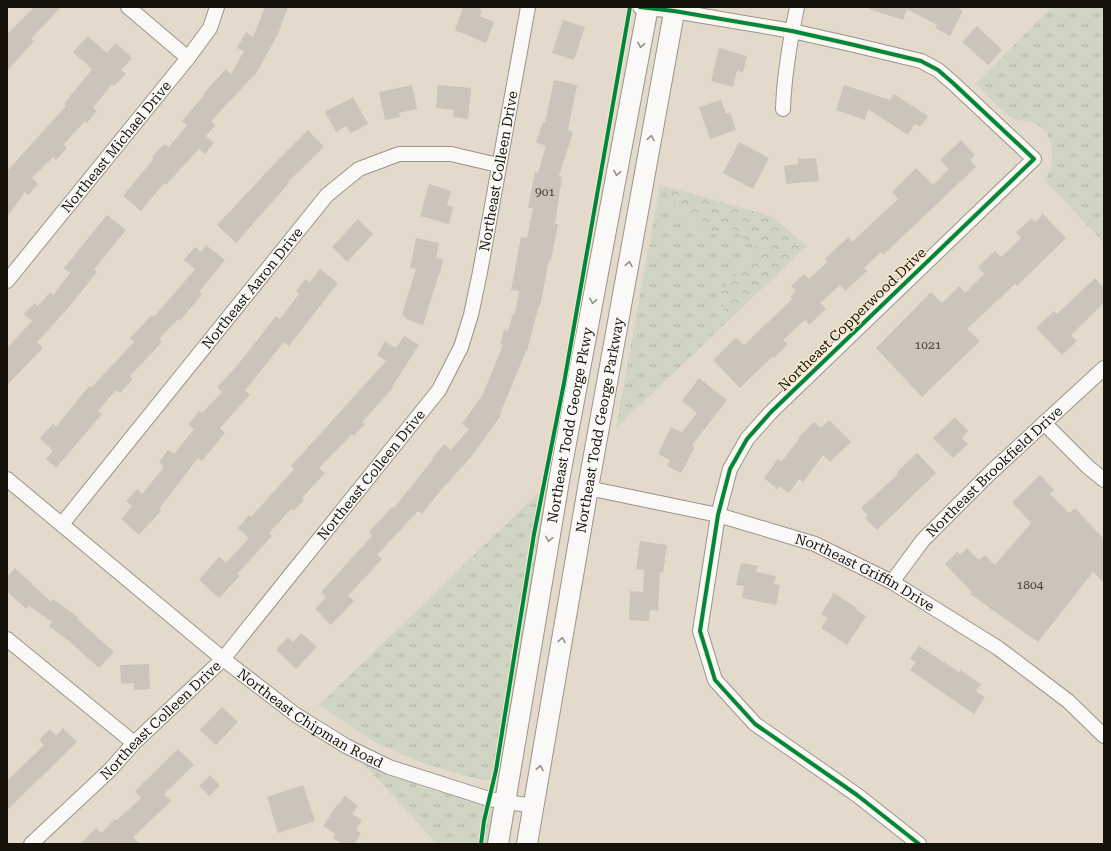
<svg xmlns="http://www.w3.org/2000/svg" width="1111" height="851" viewBox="0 0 1111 851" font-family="'Roboto Serif',serif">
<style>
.grass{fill:url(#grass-tufts)}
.forest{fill:url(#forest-crowns)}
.building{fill:#ccc4bb}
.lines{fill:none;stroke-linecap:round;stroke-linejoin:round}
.street-casing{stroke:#9a9489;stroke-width:16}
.secondary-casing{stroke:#9a9489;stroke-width:22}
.street{stroke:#fbf9f7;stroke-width:14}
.secondary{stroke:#fbf9f7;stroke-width:20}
.cycleway-casing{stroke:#f9e9d0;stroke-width:6}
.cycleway{stroke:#00873e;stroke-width:4}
.oneway{stroke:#94918c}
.labels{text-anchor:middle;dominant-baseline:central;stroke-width:3;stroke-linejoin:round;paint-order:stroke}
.number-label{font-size:12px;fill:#464037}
.street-label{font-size:14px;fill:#171209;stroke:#f9e9d0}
</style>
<defs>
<pattern id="grass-tufts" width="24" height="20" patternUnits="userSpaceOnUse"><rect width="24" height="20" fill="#d0d4c2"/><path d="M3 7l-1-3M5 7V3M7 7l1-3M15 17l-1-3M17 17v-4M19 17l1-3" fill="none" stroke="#b2b5a5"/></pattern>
<pattern id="forest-crowns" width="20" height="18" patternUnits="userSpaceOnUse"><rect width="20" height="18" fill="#d0d4c2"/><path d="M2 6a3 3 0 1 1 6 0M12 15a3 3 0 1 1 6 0" fill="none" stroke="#b2b5a5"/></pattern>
</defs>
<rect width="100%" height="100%" fill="#e3dacc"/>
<!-- grass -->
<g class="grass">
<path d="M1052,7H1104V243L1045,180C1057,162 1055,131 1032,122C1025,120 1019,122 1011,117C1001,112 984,92 976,83Z"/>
<path d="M660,185L684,218L713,234L733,230L759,250L721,291L727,322L616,428Z"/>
<path d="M559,473L503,774L492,780L477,779L425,764L376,743L319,705Z"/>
<path d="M363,763L419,786L483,803L492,809L498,821L497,844H437Z"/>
</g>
<!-- forest -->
<path class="forest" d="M660,185L771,216L807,246L727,322L721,291L759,250L733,230L713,234L684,218Z"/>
<!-- building -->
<g class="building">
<path d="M34,7H61L31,39L34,41L7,71V34Z"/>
<path d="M265,7H288L278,34L257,72L211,121L215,125L206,136L214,143L205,154L199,149L166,185L164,183L141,211L123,196L154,158L152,157L164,144L169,147L187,125L182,121L204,95L203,94L226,69L231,74L244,51L237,48L246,32L253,37Z"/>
<path d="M463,7H476L482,10L480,16L494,22L486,43L455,30Z"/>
<path d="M869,7H956L963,11L950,36L935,28L937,25L907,9L903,20L869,9Z"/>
<path d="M563,20L585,27L574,60L552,53Z"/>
<path d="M977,26L1002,50L988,65L962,42Z"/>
<path d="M88,36L107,53L116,43L132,58L121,70L126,74L114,86L112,84L93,108L97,111L87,123L85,121L64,144L67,148L56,160L53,157L32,178L38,184L28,195L25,192L7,217V171L66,106L64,104L92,69L73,52Z"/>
<path d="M719,48L747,56L743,72L737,71L733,87L711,81Z"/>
<path d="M554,80L577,85L568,130L573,132L559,176L562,177L555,224H558L551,260H549L540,306L539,305L527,351H526L500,414L501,415L472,456L441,490L422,514L418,511L377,555L382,559L348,596L354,601L331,625L315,609L326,597L321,592L372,536L369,532L392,507L394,508L433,459L432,458L444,444L451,450L469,429L462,424L482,396L503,345L500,344L504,330L508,331L513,313L515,314L519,291L511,290L521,237L527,238L533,208H528L535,172L538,173L546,146L536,142L543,122L545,123Z"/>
<path d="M412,85L417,109L399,113L400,117L385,120L379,92Z"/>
<path d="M438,85L471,88L468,119L453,117L454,110L436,108Z"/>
<path d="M844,85L890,100L894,94L928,116L920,127L915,124L908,135L868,109L865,120L836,110Z"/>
<path d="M353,97L368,124L351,133L346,126L336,132L325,112Z"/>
<path d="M721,100L726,114L730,112L736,130L710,139L699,107Z"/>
<path d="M308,130L324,147L288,182L289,183L236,243L217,225L278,160Z"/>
<path d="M961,140L975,155L970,160L976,167L883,255L881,252L864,268L867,271L845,291L840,285L820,303L826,309L809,325L805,320L783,340L788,344L774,358L773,356L740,388L713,360L736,337L744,345L792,299L790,297L796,291L791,286L804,274L809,279L827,262L825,259L848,237L852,242L898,199L892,192L916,168L933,185L949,169L940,160Z"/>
<path d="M739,142L769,158L753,189L723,173Z"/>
<path d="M816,158L819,181L786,184L784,166L798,164V159Z"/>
<path d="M429,184L451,191L447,205L453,207L449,224L420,216Z"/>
<path d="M1043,214L1066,238L1017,286L1015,284L967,329L980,341L922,397L876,348L931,292L942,303L959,286L965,293L984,274L978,267L995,251L1001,257L1021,238L1016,232L1032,218L1035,222Z"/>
<path d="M107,215L126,230L94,269L97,272L69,307L37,342L43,348L7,385V348L32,321L24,314L35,303L38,306L50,292L53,295L70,273L64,268Z"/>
<path d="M358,219L373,234L347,262L332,247Z"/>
<path d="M416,238L439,243L436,258L443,259L440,274H439L423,325L408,320L402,314L416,269L410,268Z"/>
<path d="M206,245L225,260L199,292L202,294L180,321L178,319L159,339L162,342L130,376L133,379L120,393L116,390L98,411L102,414L56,468L46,459L53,451L40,438L53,424L56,427L89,386L91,388L134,342L130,338L152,315L154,317L195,269L184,260L195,247L201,252Z"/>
<path d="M320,269L338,283L289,346L284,342L245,390L250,395L220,428L225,433L202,461L198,458L159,509L161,511L139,535L121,519L132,506L126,501L137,489L142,494L164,467L159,462L168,450L174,454L194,429L188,425L199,411L202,413L222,392L217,387L236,367L276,316L280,319L299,294L296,291L305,279L310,282Z"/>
<path d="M1095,278L1104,288V303L1071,335L1077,341L1062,355L1036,328L1054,311L1057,314Z"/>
<path d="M404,336L419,345L392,387L393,388L362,422L365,424L354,436L352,434L319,468L325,473L302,498L304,500L294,511L291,509L269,533L272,536L237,574L240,576L219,598L199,580L219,557L226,563L249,538L238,528L249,515L251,517L294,469L291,466L386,361L377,355L385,341L396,348Z"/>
<path d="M699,378L727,400L692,445L695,447L681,473L667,466L670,460L658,454L671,427L682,432L697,413L682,401Z"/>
<path d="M955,417L968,431L962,438L968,444L953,458L933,438Z"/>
<path d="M829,420L851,442L830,462L823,455L803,482L799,479L789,493L779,486L777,489L764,478L778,459L781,462L799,439L798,438L814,422L821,428Z"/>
<path d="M917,453L936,473L877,530L865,518L868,515L861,508L898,474L897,472Z"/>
<path d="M1040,475L1054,490L1050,494L1069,513L1075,508L1104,539V583L1093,572L1038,642L970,594L972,592L945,564L957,552L960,555L967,548L979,560L985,555L995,565L1031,523L1012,502Z"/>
<path d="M640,541L667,545L663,573L660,572L658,611L650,610L649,621L629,620L630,591L643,592L644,570L636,569Z"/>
<path d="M741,563L758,566L756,572L776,576L774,584L780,585L776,605L742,598L744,586L736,585Z"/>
<path d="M15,568L51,602L53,599L78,617L77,619L114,652L99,668L69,641L49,626L52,622L29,606L26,609L7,591V577Z"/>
<path d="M834,593L857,608L856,610L866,616L847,645L821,628L828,618L821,614Z"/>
<path d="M301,633L317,647L296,669L276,650L288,637L293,642Z"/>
<path d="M919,646L959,672L960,670L981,684L976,691L985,697L974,714L910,670L916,662L910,659Z"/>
<path d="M149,664L150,689L134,690V683L121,684L120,665Z"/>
<path d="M222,707L238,722L216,745L200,730Z"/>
<path d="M63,728L77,742L7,810V781L44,745L39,740L50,729L56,736Z"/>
<path d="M178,749L194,765L164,794L171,801L133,837L140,844H80L96,828L101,833L115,819L117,820L141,798L135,791Z"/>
<path d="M210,775L220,786L209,796L199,786Z"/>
<path d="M303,785L315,821L278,833L267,797Z"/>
<path d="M345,796L358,806L352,814L362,820L356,830L361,833L355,844H342L333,838L335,834L323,826L337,805H338Z"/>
</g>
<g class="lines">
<defs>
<g id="street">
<path d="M128,7L188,58"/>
<path d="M640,7L674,11L792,31L850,44L921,61L938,70L953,83L1034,159L771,412L747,439L730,469L718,515L700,631L715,680L755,724L857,795L919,844"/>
<path d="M783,109C784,75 790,41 797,7"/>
<path id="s1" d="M7,281L188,58L210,28L217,7"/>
<path d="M1044,423L1088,467L1104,480"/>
<path id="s2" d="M7,479L223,659L296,715L346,746L389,767L489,799L533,806"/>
<path id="s3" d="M588,488L718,515L815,544L892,582L998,648L1068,701L1104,736"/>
<path id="s4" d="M62,524L327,195L359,169L399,154H451L498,165"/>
<path id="s5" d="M892,582L923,540L989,474L1104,368"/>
<path d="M7,639L134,743"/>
<path id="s6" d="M31,844L110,770L134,743L223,659L439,390L461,347L471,315L480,272L528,7"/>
</g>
<g id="secondary">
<path id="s7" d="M498,844L560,475L648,7"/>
<path id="s8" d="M527,844L588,488L675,7"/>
</g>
</defs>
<!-- street casing -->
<use href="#street" class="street-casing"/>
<!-- secondary casing -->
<use href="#secondary" class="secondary-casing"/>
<!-- street -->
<use href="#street" class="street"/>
<!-- secondary -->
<use href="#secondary" class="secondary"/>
<defs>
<g id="cycleway">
<path d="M640,7L674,11L792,31L850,44L921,61L938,70L953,83L1034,159L771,412L747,439L730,469L718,515L700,631L715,680L755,724L857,795L919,844"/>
<path d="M481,844L484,821L496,770L534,534L564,383L630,7"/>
</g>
</defs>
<!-- cycleway casing -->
<use href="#cycleway" class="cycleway-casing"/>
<!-- cycleway -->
<use href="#cycleway" class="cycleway"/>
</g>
<!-- one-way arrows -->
<defs><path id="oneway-chevron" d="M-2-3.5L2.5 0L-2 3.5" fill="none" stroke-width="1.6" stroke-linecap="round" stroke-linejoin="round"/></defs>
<g class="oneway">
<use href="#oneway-chevron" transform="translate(641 45) rotate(101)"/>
<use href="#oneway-chevron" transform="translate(651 138) rotate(-80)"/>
<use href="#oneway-chevron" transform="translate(617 173) rotate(101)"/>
<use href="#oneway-chevron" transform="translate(629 264) rotate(-80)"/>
<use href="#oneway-chevron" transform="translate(593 301) rotate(101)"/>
<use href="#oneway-chevron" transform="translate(549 539) rotate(100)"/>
<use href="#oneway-chevron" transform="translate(562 640) rotate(-80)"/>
<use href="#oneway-chevron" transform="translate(540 768) rotate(-80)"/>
</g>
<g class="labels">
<!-- number labels -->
<g class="number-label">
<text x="545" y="192">901</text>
<text x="928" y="345">1021</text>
<text x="1030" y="585">1804</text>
</g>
<!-- street labels -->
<g class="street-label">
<text stroke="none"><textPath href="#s1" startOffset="173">Northeast Michael Drive</textPath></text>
<text stroke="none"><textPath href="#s6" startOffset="840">Northeast Colleen Drive</textPath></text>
<text stroke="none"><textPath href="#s4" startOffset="303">Northeast Aaron Drive</textPath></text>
<text transform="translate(852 319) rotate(-44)">Northeast Copperwood Drive</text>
<text stroke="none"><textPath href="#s7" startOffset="425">Northeast Todd George Pkwy</textPath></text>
<text stroke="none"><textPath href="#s8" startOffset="425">Northeast Todd George Parkway</textPath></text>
<text stroke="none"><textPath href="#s5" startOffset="151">Northeast Brookfield Drive</textPath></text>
<text stroke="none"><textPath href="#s6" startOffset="503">Northeast Colleen Drive</textPath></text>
<text stroke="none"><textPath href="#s3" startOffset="291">Northeast Griffin Drive</textPath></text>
<text stroke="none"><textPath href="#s2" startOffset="387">Northeast Chipman Road</textPath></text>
<text stroke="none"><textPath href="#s6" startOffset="179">Northeast Colleen Drive</textPath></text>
</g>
</g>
<!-- border -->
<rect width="1111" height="851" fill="none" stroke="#171209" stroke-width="16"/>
</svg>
